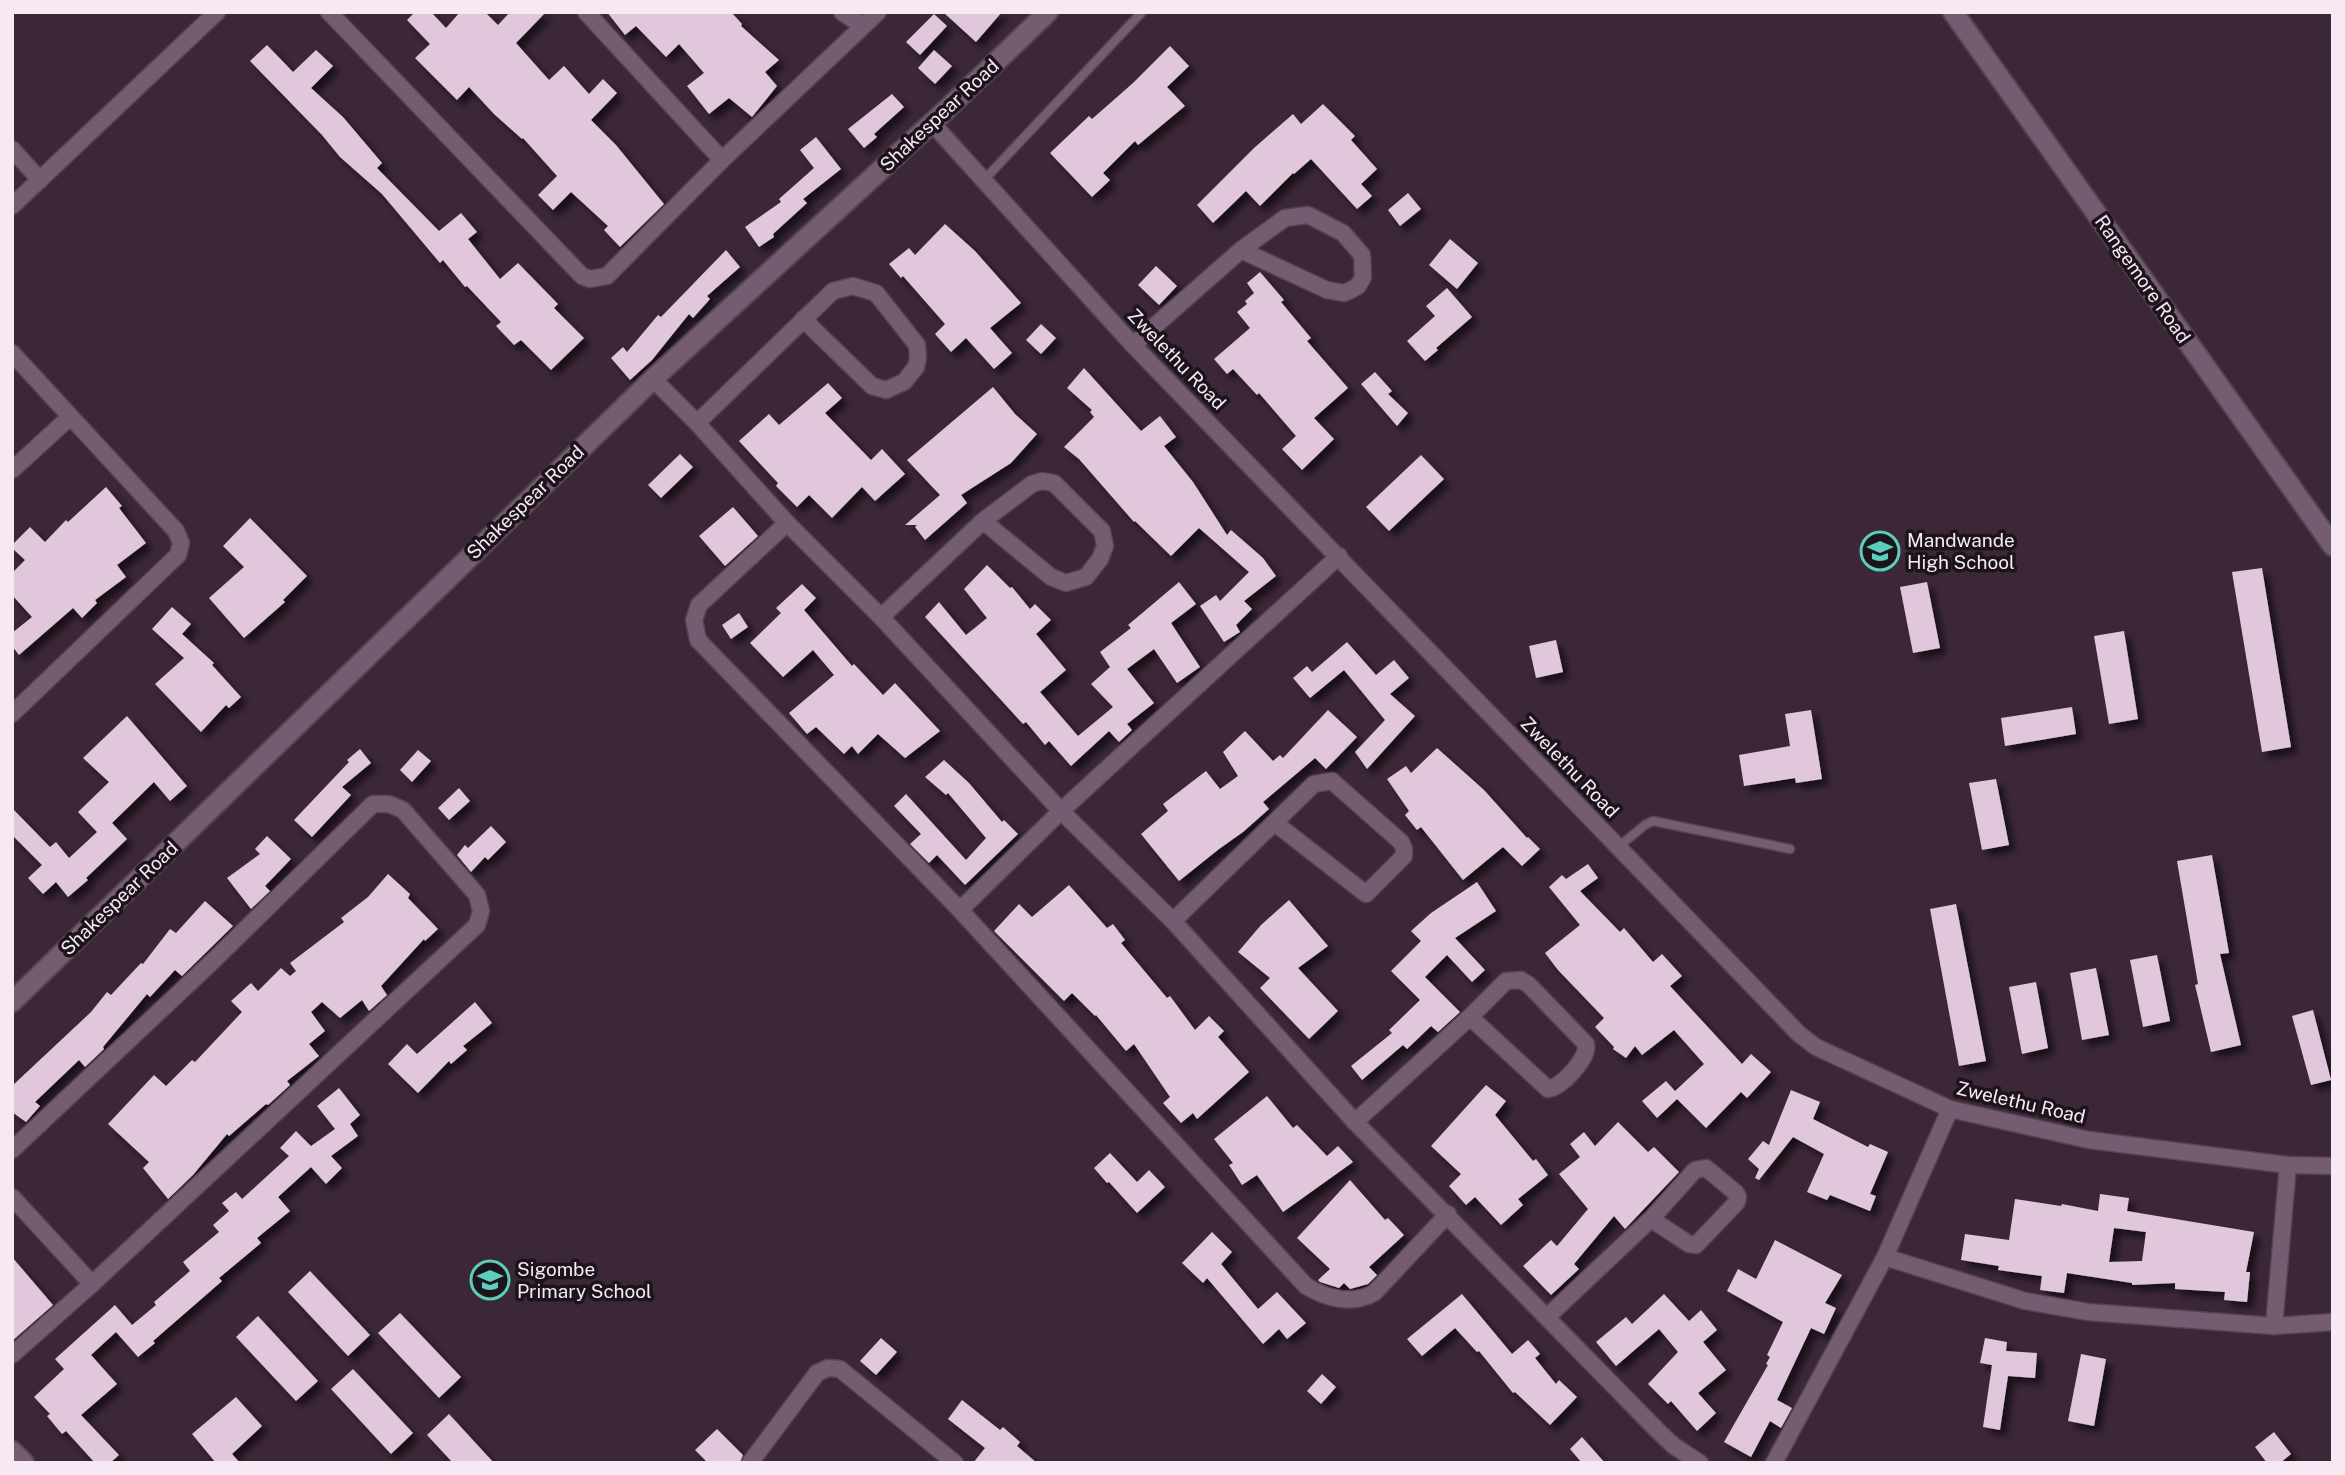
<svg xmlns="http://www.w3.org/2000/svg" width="2345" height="1475" viewBox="0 0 2345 1475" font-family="'Public Sans',sans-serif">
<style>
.building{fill:#e1c7dc;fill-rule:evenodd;filter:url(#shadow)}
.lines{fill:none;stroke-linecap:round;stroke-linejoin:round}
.service-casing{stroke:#544352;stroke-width:11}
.minor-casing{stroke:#544352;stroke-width:19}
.tertiary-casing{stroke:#544352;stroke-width:23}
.service{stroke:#745d70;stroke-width:8}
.minor{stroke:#745d70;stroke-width:16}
.tertiary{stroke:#745d70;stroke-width:19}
.labels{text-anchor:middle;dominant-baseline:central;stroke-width:7;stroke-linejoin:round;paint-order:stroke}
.street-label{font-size:19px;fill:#f6e9f4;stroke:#1c131b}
.poi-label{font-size:19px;fill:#f6e9f4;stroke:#1c131b;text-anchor:start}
</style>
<defs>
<filter id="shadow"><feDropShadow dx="6" dy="6" stdDeviation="3.5" flood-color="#0009"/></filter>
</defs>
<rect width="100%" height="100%" fill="#3b2738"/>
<!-- building -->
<g class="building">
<path d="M415,12H431L446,28L460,12H485L498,25L510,12H546L516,43L549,80L564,66L589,94L603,79L617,93L591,120L616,145L664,204L620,247L604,230L608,226L571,192L553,210L538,195L557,176L523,138L522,139L494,114L469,87L457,100L415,58L430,44L407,20Z"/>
<path d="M607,12H731L742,24L741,26L779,60L765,72L777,86L752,117L729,98L709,114L687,86L704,73L679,44L666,57L636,26L625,35Z"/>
<path d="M943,12H1002L976,42Z"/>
<path d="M934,14L947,26L920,55L906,42Z"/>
<path d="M267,45L293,72L316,50L333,66L311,88L343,117L382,163L377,168L439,231L461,213L477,232L468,239L500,279L518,263L558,304L554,308L584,338L551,370L521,340L514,345L496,326L501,322L467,286L465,287L443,260L440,263L382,194L340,157L322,135L250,61Z"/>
<path d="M1170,46L1189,66L1167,87L1185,106L1138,145L1135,141L1103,173L1110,180L1092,197L1050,153L1089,116L1092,119L1133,83Z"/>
<path d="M934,50L952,66L935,84L918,68Z"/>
<path d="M892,94L904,107L874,134L877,137L864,148L848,129Z"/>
<path d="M1323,104L1355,136L1351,140L1377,169L1361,184L1372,196L1357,209L1311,159L1294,174L1293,173L1260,206L1246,191L1213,223L1197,205L1254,148L1293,114L1301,124Z"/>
<path d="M816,137L841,169L803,199L807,203L773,234L774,237L759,247L745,227L781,202L779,199L814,168L800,150Z"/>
<path d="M1408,193L1421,209L1400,226L1388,210Z"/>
<path d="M945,224L975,251L1021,303L990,328L1012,353L994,369L966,338L951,352L935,334L945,324L903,276L901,278L889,264L909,248L915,255Z"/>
<path d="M1450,239L1478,263L1457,289L1429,265Z"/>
<path d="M726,250L740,267L707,296L710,299L693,318L689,314L652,360L630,380L611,358L623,347L627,352L658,315L661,317Z"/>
<path d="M1156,266L1177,286L1159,305L1138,285Z"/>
<path d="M1260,272L1284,300L1281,302L1311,338L1307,341L1348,388L1314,418L1334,439L1302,470L1282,449L1296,436L1259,393L1257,395L1233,369L1227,374L1214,359L1250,328L1237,312L1247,304L1245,301L1254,293L1247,283Z"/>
<path d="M1447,288L1472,317L1436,348L1438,350L1425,361L1407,341L1435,316L1426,306Z"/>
<path d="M1041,324L1056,338L1041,354L1026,340Z"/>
<path d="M1084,368L1141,431L1160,416L1176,437L1164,446L1193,482L1227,535L1231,530L1263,558L1276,576L1244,601L1252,609L1236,625L1240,632L1224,642L1200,606L1216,595L1220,601L1249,572L1199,528L1171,556L1135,521L1134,522L1079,459L1064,447L1094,417L1090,412L1092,410L1067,388Z"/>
<path d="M1375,372L1392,391L1388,394L1408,413L1397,426L1361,384Z"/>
<path d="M828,383L842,398L825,413L871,460L882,449L905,474L875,501L862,487L832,518L809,495L797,507L776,486L778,483L739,441L769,414L779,425Z"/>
<path d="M993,387L1015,414L1037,434L1011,463L961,495L967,503L925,540L915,527L917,525H905L940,495L907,460Z"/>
<path d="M680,454L693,467L661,498L648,485Z"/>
<path d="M1421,455L1444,479L1389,531L1366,507Z"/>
<path d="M106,487L122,506L119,508L146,543L117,565L126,577L95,600L97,603L82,618L73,608L19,655L12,646V633L32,617L12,595V573L25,560L12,548V545L30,527L45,542L66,520L68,522Z"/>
<path d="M733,507L758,536L725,566L699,536Z"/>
<path d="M250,518L307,576L283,600L285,602L244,638L209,598L244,567L223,546Z"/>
<path d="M987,565L1010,588L1012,587L1030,609L1035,604L1051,620L1036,634L1066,670L1040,692L1078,736L1113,707L1091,684L1110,667L1100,652L1131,628L1128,625L1179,582L1196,604L1171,623L1200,667L1177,683L1154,649L1127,669L1154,703L1127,724L1132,730L1119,742L1109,731L1071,766L1049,741L1045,745L1026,722L1023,724L925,617L939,602L966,635L987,618L964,589Z"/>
<path d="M2262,568L2291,747L2262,752L2232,572Z"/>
<path d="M1927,582L1940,648L1913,653L1900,587Z"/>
<path d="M802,584L816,598L804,610L852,666L854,664L883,695L895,683L940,731L905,758L878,734L858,754L852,746L844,754L816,727L807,734L789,713L834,675L813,650L783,677L750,643L781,613L776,608Z"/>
<path d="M172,607L191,624L182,634L214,663L212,665L241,697L229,708L226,705L201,732L155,684L184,658L152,629Z"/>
<path d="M739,613L748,627L731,639L722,625Z"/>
<path d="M2124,631L2138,719L2109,724L2094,636Z"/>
<path d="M1556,640L1563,672L1536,678L1529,646Z"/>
<path d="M1347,642L1376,675L1394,660L1409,678L1390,694L1415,716L1367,769L1355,752L1385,720L1344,670L1310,698L1293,678L1307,666L1312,672Z"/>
<path d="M2072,707L2076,734L2005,746L2001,718Z"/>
<path d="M1328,710L1357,737L1326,769L1315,758L1263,802L1269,809L1243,832L1219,849L1179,881L1141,834L1168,811L1163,804L1206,771L1220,789L1238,776L1223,752L1245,731L1273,761L1280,755L1283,758Z"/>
<path d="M1811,710L1822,779L1796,783L1795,778L1744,786L1739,755L1790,746L1785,714Z"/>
<path d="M127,716L187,786L170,801L154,782L112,823L127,839L86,878L88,880L68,897L56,882L43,894L28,878L42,865L12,835V808L50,847L56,842L69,858L97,832L78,812L109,782L83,758Z"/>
<path d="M1437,748L1484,790L1527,838L1528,837L1540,849L1522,866L1503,847L1463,880L1421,827L1417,830L1405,815L1409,811L1387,779L1406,766L1411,773Z"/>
<path d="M360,749L371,763L342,787L351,795L312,837L294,820L349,762L347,760Z"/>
<path d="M418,750L431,761L412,782L400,770Z"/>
<path d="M944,760L969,783L1002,822L1004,820L1018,834L965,885L937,855L929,863L910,844L921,834L894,806L906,794L966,860L986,838L948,793L946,795L925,777Z"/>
<path d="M1996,779L2009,845L1982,850L1969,783Z"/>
<path d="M459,788L470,801L449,820L438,808Z"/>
<path d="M491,826L506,842L488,860L485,857L471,872L457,855L465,845L468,848Z"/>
<path d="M267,836L291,859L265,886L270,891L251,909L227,878L260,854L255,849Z"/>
<path d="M2212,855L2229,953L2220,954L2241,1045L2211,1052L2195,985L2198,984L2177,861Z"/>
<path d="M1588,864L1598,878L1580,891L1620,932L1624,928L1653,962L1662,954L1682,976L1670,986L1742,1064L1751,1054L1771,1072L1747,1098L1741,1092L1706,1128L1677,1099L1657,1118L1642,1101L1666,1081L1675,1091L1704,1064L1674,1030L1642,1055L1635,1046L1626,1058L1613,1049L1614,1047L1595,1027L1604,1018L1558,970L1545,953L1580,925L1549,887L1562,875L1566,879Z"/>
<path d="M388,874L410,894L408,898L438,929L425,941L424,939L381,986L387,995L369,1011L362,1000L340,1018L322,1002L311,1012L325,1031L309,1044L319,1056L287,1081L290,1085L268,1105L266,1104L229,1136L227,1134L193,1175L168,1199L143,1168L149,1162L108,1124L154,1075L166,1086L192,1060L195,1062L242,1012L231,1001L251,983L258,991L281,968L290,976L296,971L290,963L344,922L341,918L368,897Z"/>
<path d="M1477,882L1496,911L1455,938L1485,970L1472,982L1447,955L1425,977L1460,1012L1438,1032L1431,1026L1407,1049L1403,1045L1362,1080L1351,1066L1392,1033L1389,1030L1420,1000L1391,971L1421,941L1411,931L1431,913Z"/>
<path d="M1069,885L1107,928L1113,924L1125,940L1121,943L1167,998L1170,996L1195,1030L1209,1016L1224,1031L1218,1037L1249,1072L1197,1119L1193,1113L1181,1123L1163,1103L1170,1097L1134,1044L1126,1051L1096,1015L1095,1016L1072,993L1064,1001L994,931L1019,904L1032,917Z"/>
<path d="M1289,900L1328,946L1298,968L1338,1011L1309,1039L1260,988L1270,978L1238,952L1261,925Z"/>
<path d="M205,901L233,926L182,976L175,970L150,997L147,994L103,1047L104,1049L85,1067L79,1060L35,1102L40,1106L26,1122L12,1112V1086L91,1012L107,992L111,995L141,963L143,964L170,929L176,933Z"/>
<path d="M1956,904L1986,1061L1959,1066L1930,909Z"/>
<path d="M2157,955L2170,1021L2143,1027L2130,960Z"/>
<path d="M2096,968L2109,1035L2082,1040L2070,973Z"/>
<path d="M2036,982L2048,1048L2022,1054L2009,987Z"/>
<path d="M475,1002L492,1023L463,1046L467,1050L451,1064L449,1061L418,1093L388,1064L407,1044L417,1054Z"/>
<path d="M2313,1010L2331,1080L2311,1085L2292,1016Z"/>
<path d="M1486,1085L1506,1101L1495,1115L1533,1161L1536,1159L1548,1175L1518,1199L1523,1205L1501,1225L1475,1197L1466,1205L1449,1186L1461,1174L1431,1146Z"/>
<path d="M339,1088L360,1115L350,1124L358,1136L331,1156L342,1168L326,1184L311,1167L278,1197L290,1211L257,1238L261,1243L219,1278L222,1281L153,1341L155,1343L138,1357L116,1332L91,1355L117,1384L81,1415L119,1455L110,1463H95L66,1431L62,1434L47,1416L50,1414L34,1397L64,1369L55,1359L115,1305L132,1325L156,1305L154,1302L190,1271L183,1262L219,1232L213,1225L229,1211L222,1203L236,1192L242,1199L289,1156L280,1148L296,1131L311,1146L335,1129L317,1106Z"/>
<path d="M1791,1090L1820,1102L1813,1119L1868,1147L1870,1144L1888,1152L1870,1194L1876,1196L1870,1211L1830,1195L1827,1200L1807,1192L1824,1154L1793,1137L1759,1180L1755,1178L1759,1169L1748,1159L1763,1141L1769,1145Z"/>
<path d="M1267,1096L1293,1128L1297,1125L1327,1156L1338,1146L1353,1162L1283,1212L1257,1175L1242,1185L1229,1165L1233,1163L1214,1139Z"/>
<path d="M1618,1122L1648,1152L1654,1147L1679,1172L1625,1229L1614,1216L1574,1264L1579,1269L1551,1295L1523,1266L1551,1240L1557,1246L1588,1209L1559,1174L1580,1157L1570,1144L1584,1132L1595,1146Z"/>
<path d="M1110,1153L1137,1182L1149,1170L1165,1187L1137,1213L1109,1182L1107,1183L1094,1168Z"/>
<path d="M1350,1180L1385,1220L1388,1218L1404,1235L1369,1267L1377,1275L1368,1284L1350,1289L1344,1283L1339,1288L1320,1282L1318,1280L1330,1269L1297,1238Z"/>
<path d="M2100,1194L2129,1198L2127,1211L2254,1232L2246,1272H2250L2247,1302L2224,1300L2225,1292L2175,1289V1283L2132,1285V1283L2067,1273L2064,1293L2040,1290L2042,1276L1998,1270L1999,1266L1961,1260L1965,1234L2009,1240L2015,1199L2061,1206L2062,1204L2098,1211ZM2114,1228L2146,1232L2142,1261L2109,1262Z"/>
<path d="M1212,1232L1232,1252L1221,1264L1258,1309L1277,1292L1306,1323L1287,1339L1279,1329L1263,1344L1207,1278L1203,1283L1182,1263Z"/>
<path d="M1775,1240L1842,1275L1825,1303L1836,1308L1824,1334L1811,1328L1777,1400L1792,1408L1781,1428L1770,1421L1751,1457L1724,1442L1768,1365L1766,1364L1770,1357L1767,1355L1783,1322L1727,1291L1738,1269L1756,1279Z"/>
<path d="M12,1257L53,1305L12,1341Z"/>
<path d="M310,1271L370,1335L348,1356L288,1292Z"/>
<path d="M1462,1294L1512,1354L1528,1340L1540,1354L1535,1358L1556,1384L1559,1380L1577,1397L1550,1425L1515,1392L1513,1393L1479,1351L1477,1352L1455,1328L1422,1356L1407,1339Z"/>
<path d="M1664,1294L1689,1321L1701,1310L1717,1330L1703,1342L1726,1370L1698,1393L1716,1413L1697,1431L1671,1401L1668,1404L1648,1384L1678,1352L1659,1329L1616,1366L1596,1342L1626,1317L1632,1324Z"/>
<path d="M400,1313L461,1377L439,1398L378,1333Z"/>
<path d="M258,1316L318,1381L296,1401L236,1337Z"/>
<path d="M881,1338L897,1352L876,1375L860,1361Z"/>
<path d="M1985,1338L2007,1342L2006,1351L2037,1353L2035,1378L2008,1376L2000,1430L1983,1427L1992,1365L1980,1363Z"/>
<path d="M2081,1354L2106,1359L2094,1426L2068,1421Z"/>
<path d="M353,1369L413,1433L391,1454L331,1389Z"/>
<path d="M1322,1374L1336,1387L1321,1404L1307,1391Z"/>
<path d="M236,1397L262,1426L232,1454L240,1463H216L192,1434Z"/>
<path d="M962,1400L1000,1430L1003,1427L1020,1442L1017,1446L1037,1463H973L985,1448L948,1419Z"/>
<path d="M449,1414L494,1463H453L427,1435Z"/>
<path d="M717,1429L743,1455L740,1463H708L695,1450Z"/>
<path d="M2274,1432L2291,1454L2280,1463H2267L2255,1447Z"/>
<path d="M1582,1437L1605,1463H1582L1570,1449Z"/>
</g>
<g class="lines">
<defs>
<g id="service">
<path d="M983,181L1142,12"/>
<path d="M1618,847L1645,825L1653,821L1790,849"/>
</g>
<g id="minor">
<path d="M329,12L582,276L590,279L607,276L722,160L878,12"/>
<path d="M586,12L722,160"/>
<path d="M842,12L863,26"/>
<path d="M931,122L1133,345L1799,1034L1816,1047L1950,1109L2089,1140L2288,1165L2333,1166"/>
<path d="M12,149L40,180"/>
<path d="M12,206L217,12"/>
<path d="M1133,345L1241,250L1285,218L1308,215L1343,233L1362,255L1363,277L1358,286L1349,291L1344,293L1327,290L1241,250"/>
<path d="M12,353L176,531L181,543L178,555L12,714"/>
<path d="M653,379L697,423L787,523L881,617L1061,811L1173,921L1355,1122L1660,1433L1674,1446L1700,1463"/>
<path d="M697,423L833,291L853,286L876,293L917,345L918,358L916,367L904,382L886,390L872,386L803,319"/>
<path d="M12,470L70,417"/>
<path d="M787,523L699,605L694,620L698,640L960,910L1306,1286C1327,1299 1352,1305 1374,1293L1448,1214"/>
<path d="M881,617L983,521L1032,484L1042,481L1054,483L1102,531L1105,546L1100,559L1086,577L1066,583L1051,577L983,521"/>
<path d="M960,910L1061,811L1339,556"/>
<path d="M1173,921L1314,784L1332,781L1401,842L1404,849V856L1366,894L1275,823"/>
<path d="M1355,1122L1470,1017L1506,981L1521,980L1529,985L1586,1044C1589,1058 1562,1087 1548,1089L1470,1017"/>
<path d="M12,1150L214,960L373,804H389L403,810L477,895L481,911L477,925L92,1284L12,1355"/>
<path d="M12,1197L92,1284"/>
<path d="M1885,1257L2025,1301L2088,1312L2274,1326L2333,1322"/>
<path d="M1547,1317L1651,1219L1695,1170L1706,1168L1736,1193L1738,1197L1737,1202L1696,1245L1689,1244L1651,1219"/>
<path d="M2274,1326L2288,1165"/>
<path d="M750,1463L817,1373L828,1368L840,1369L955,1463"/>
<path d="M1774,1463L1885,1257L1950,1109"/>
</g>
<g id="tertiary">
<path d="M1953,12L2333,546"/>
<path d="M12,1002L653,379L947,109L1048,12"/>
<path d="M12,1451L24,1463"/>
</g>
</defs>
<!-- service casing -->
<use href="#service" class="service-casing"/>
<!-- minor casing -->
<use href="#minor" class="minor-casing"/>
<!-- tertiary casing -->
<use href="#tertiary" class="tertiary-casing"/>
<!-- service -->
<use href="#service" class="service"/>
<!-- minor -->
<use href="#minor" class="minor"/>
<!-- tertiary -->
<use href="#tertiary" class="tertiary"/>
</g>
<!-- icons -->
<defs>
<symbol id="school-ring" viewBox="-11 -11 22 22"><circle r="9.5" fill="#1c131b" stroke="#5bcebc" stroke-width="1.5"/><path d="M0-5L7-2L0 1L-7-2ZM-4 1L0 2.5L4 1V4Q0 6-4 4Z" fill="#5bcebc"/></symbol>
</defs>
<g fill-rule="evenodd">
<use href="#school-ring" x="1858" y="529" width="44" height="44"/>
<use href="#school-ring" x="468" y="1258" width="44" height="44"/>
</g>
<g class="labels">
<!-- street labels -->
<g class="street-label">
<text transform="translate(939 115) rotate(-43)">Shakespear Road</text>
<text transform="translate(2143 279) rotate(55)">Rangemore Road</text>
<text transform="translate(1177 359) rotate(46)">Zwelethu Road</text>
<text transform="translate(525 502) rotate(-44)">Shakespear Road</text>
<text transform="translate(1570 767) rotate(46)">Zwelethu Road</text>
<text transform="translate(119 898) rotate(-44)">Shakespear Road</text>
<text transform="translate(2021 1102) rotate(13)">Zwelethu Road</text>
</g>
<!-- poi labels -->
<g class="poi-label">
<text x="1907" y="540">Mandwande<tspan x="1907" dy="22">High School</tspan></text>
<text x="517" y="1269">Sigombe<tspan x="517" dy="22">Primary School</tspan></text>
</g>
</g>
<!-- border -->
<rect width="2345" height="1475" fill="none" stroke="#f6e9f4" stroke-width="28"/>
</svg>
